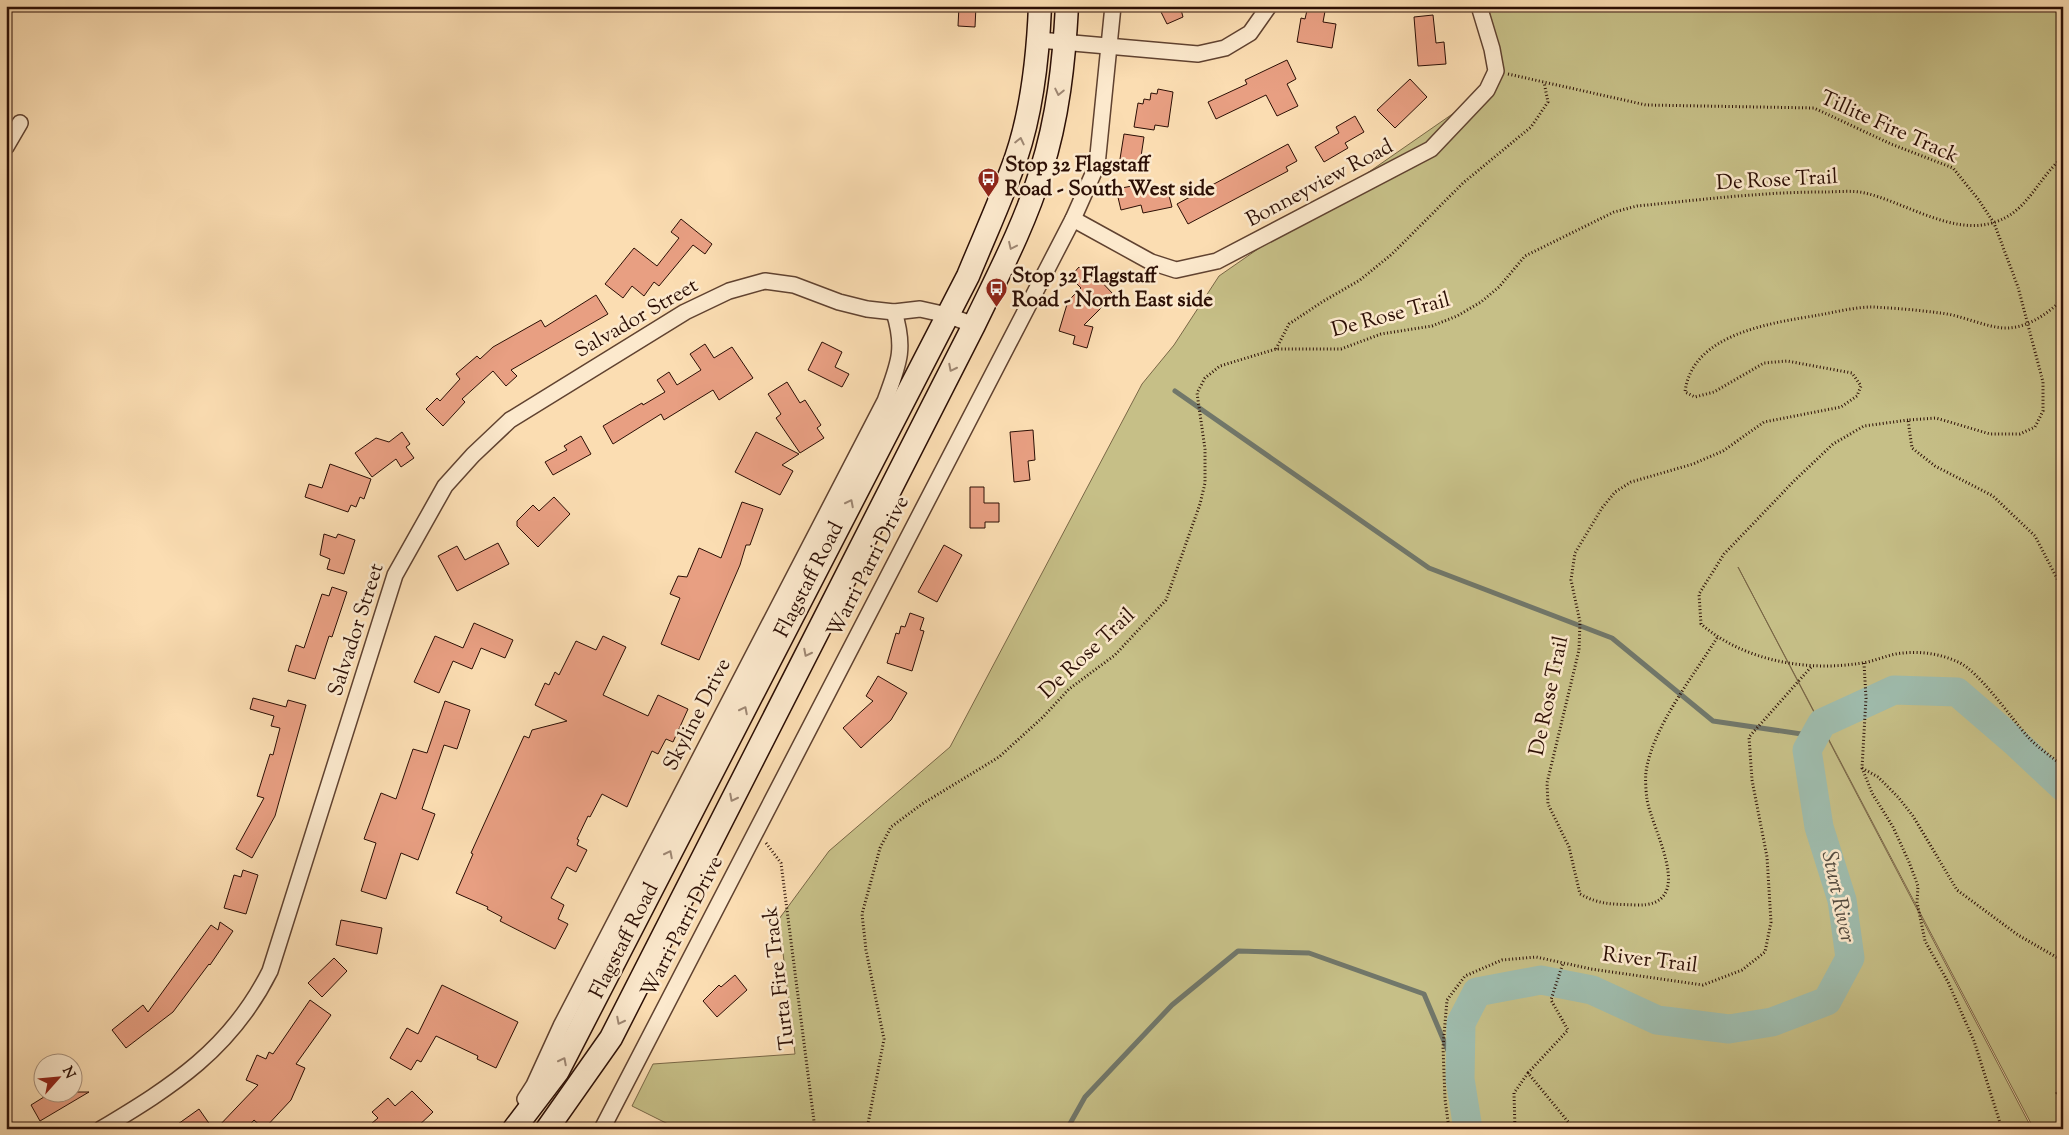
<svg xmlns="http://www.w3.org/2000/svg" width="2069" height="1135" viewBox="0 0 2069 1135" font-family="'Sorts Mill Goudy',serif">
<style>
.green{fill:#c6bf87;stroke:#796746}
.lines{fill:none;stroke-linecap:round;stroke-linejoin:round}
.stream{stroke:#71776a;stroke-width:5}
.river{stroke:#9fbcad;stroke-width:29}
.building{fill:#e89f82;stroke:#2c0f05}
.street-casing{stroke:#604230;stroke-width:18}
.secondary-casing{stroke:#2c0f05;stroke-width:25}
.path{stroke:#2c0f05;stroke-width:3;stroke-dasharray:1 2.5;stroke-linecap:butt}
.street{stroke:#fce9cd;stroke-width:15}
.secondary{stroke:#fce9cd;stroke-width:22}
.oneway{stroke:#9e8773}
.labels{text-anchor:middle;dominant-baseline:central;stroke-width:5;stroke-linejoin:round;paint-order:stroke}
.street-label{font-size:21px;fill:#2c0f05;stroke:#fce9cd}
.poi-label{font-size:21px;font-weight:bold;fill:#2c0f05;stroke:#fce9cd;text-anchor:start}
.water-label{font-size:22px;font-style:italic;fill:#544c40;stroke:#fce9cd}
</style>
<rect width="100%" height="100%" fill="#fbddb2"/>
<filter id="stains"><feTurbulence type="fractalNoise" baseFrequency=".004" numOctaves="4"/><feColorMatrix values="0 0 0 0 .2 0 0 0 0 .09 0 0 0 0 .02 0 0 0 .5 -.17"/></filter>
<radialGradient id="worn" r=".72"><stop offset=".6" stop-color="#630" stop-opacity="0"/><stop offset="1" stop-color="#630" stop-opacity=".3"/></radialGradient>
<!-- green -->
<path class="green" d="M1479,6H2063V1129H2034L1738,567L2032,1129H678L632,1106L653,1064L795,1054L779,919L829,851L950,747L1142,384L1174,345L1219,276L1487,90L1496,71Z"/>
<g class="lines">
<!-- stream -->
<g class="stream">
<path d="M1175,391L1429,568L1612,638L1713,721L1815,736"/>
<path d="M1067,1129L1085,1097L1172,1005L1238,951L1309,953L1424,994L1460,1079"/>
</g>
<!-- river -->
<path class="river" d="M1468,1129L1460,1079L1461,1023L1477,992L1541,980L1592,990L1657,1020L1729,1029L1772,1022L1827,1001L1850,958L1842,900L1819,827L1807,750L1822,723L1894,690L1957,692L2015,742L2063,787"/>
</g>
<!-- building -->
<g class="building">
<path d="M959,6H976L975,27L958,26Z"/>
<path d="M1158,6H1180L1183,17L1167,24Z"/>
<path d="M1308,6H1326L1323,22L1336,24L1332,48L1297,42L1301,18L1305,19Z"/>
<path d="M1433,15L1436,43L1444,42L1446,64L1418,66L1414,17Z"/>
<path d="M1287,60L1296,79L1287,84L1298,106L1277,116L1266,95L1216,119L1208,102L1247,84L1245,80Z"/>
<path d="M1410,79L1427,97L1395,128L1377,110Z"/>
<path d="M1158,89L1173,92L1168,127L1155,125L1154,130L1134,127L1138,103L1143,104L1144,99L1150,100L1151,93L1157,94Z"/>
<path d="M1355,116L1364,132L1345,143L1348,148L1324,162L1315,147L1339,133L1336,127Z"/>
<path d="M1124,134L1144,137L1140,163L1120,159Z"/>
<path d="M1288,144L1297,161L1286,167L1288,171L1188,224L1177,204Z"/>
<path d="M1143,184L1145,193L1167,188L1172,207L1143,213L1141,205L1121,210L1116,189Z"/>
<path d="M681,219L712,244L705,254L693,245L659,286L654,282L644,296L632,286L623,298L605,284L634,248L657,266L679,238L671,232Z"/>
<path d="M1079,267L1090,278L1094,274L1114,295L1084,325L1093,327L1087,348L1073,344L1075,336L1059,331L1068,301L1081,288L1070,277Z"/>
<path d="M596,295L608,314L511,370L517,376L506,386L493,371L462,399L465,402L443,426L426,409L437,398L440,401L460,379L456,374L477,356L480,359L493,347L541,320L545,327Z"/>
<path d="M822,342L842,352L835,367L849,374L842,387L808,370Z"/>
<path d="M705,344L714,358L732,347L753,378L719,400L713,390L664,420L661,414L613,444L603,426L642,403L643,405L665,392L657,380L669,372L677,385L701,370L690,354Z"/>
<path d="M787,382L800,403L805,400L821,425L817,428L824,438L800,453L776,418L781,414L768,394Z"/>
<path d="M1033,430L1035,460L1028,461L1030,480L1014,482L1010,432Z"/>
<path d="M402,432L410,444L406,447L414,458L401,467L396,459L372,477L355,453L376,438L389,442Z"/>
<path d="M756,432L799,454L782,465L793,471L780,495L735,472Z"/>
<path d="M581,436L591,454L553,475L545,462L567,450L564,446Z"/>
<path d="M330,464L371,479L364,499L360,497L356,507L351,505L348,512L305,497L309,484L322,488Z"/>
<path d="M970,487H984V503H999V522H985V528H970Z"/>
<path d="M554,497L570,514L538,547L517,526V521L533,505L539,511Z"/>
<path d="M742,502L763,509L750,545H746L740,565L699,660L661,644L680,598L670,594L678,576L687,577L699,548L721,558Z"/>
<path d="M324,534L336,538L338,534L355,540L344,574L327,569L330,559L320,555Z"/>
<path d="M498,543L509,564L457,591L438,556L457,546L465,560Z"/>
<path d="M944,545L962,555L937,602L918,592Z"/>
<path d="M332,587L347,592L332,637L329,636L315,679L288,671L296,645L304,648L322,594L329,596Z"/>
<path d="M910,613L924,618L920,630L924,631L912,671L887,663L896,633L899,634L901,626L905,627Z"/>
<path d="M474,623L513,640L505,658L481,648L472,669L453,661L439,693L414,682L435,636L463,648Z"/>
<path d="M603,636L626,647L603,695L648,716L658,695L688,709L673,742L666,739L658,754L652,751L627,807L602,794L590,817L588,816L577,839L579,840L577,845L587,850L576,872L567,867L551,898L564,905L558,919L568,924L555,949L500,921L502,917L487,909L488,907L456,893L473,854L471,853L524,736L529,738L532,730L567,721L535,705L545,683L549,685L555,672L559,675L576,641L596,650Z"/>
<path d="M878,676L907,693L891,720L861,748L843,728L873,701L866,696Z"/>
<path d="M253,698L286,707L288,700L306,705L275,816L252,858L236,849L264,798L257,796L270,754L273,755L280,728L271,726L274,716L250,709Z"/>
<path d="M445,701L470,710L457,749L444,745L422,809L435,814L418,860L401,853L386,899L361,891L376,843L364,839L381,793L396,799L413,749L427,753Z"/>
<path d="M243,870L258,875L246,914L224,908L234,875L241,877Z"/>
<path d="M341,920L382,928L377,954L336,945Z"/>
<path d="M220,922L233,931L210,965L209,964L173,1012L126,1048L112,1030L143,1005L148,1012L211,925L218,930Z"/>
<path d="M334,958L347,971L322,997L308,983Z"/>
<path d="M735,975L747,990L717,1017L703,1001L719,985L721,987Z"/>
<path d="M442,985L518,1022L496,1068L477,1059L478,1056L436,1036L421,1062L417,1060L411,1070L390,1058L407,1028L418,1034Z"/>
<path d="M310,1000L331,1015L296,1064L305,1068L291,1100L264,1129L254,1120L246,1129H216L258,1085L246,1080L257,1055L266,1059L269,1052L273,1054Z"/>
<path d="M412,1091L433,1112L415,1129H365L378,1118L372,1112L388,1098L395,1106Z"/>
<path d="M52,1092H89L40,1121L31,1105Z"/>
<path d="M199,1109L213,1129H171Z"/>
</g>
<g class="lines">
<defs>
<g id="street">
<path d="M1039,40L1198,54L1225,48L1250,33L1269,6"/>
<path d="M6,147L20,123"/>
<path d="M1073,219L1151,262L1176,270L1217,261L1431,149L1487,90L1496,71L1492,49L1479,6"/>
<path d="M525,1099L534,1085L561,1026L885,401C898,365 906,350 894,312"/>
<path d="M101,1129C173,1086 231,1049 270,971L395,575L445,486L473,455L510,420L685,312L729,291L765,281L794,285L839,302L867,309L894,312L920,309L947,315L974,325"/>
<path d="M602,1129L1073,219L1097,165L1113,6"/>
</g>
<g id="secondary">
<path d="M514,1129L558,1071L968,276C984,237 1002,198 1016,158C1032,111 1038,56 1040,6"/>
<path d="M547,1129L611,1038L974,325C998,275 1025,224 1041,171C1058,118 1064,62 1067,6"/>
</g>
</defs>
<!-- street casing -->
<use href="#street" class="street-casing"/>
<!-- secondary casing -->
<use href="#secondary" class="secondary-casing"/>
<!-- path -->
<g class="path">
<path d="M1508,74L1646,105L1814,108L1891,144L1953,168L1978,199L1994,223L2018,287L2043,382V411L2035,427L2020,434H1990L1936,418L1908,420L1912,448L1935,466L1993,496L2035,536L2063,590"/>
<path d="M1276,349L1289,324L1322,302L1360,280L1392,254L1463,183L1531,127L1548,102L1544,82"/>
<path d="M1908,420L1864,426L1833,444L1794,481L1724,554L1699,594L1701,624C1744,661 1807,672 1862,663C1876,661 1889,654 1903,653C1921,651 1941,654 1958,662C1979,671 2011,718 2028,737C2038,748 2051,756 2063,766"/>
<path d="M1717,638C1694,675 1652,728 1646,772C1645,780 1646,791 1647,799C1651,829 1700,908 1635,905C1612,904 1600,905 1580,894L1569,847L1548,804L1547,783L1579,650L1580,622L1571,580L1575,553L1602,508L1615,492L1631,482L1693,464L1723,451L1764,422L1841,407L1857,396L1861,386L1852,373L1787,361L1764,363L1714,392L1695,397L1685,392C1692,333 1772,323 1819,315C1836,312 1855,307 1872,307C1894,308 1918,310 1940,313C1961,315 1982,326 2003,328C2027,329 2047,314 2063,299"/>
<path d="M1864,663L1866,698L1862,768L1872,793L1893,827L1909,862L1918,886L1917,902L1925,941L1948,982L1974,1041L2002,1129"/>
<path d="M1862,768L1878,777L1898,797L1913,816L1957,890L2018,935L2063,961"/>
<path d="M766,843L781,863L815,1129"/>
<path d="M1528,1073L1568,1030L1551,1000L1563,963"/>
<path d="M2063,1089L2057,1093L2063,1100"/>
<path d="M867,1129L884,1039L866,950L862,914L880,848L891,827L922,804L999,757L1043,717L1069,689L1115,655L1166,600L1200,504L1205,483V449L1197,393L1205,378L1220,366L1276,349H1341L1381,334L1432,326L1457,316L1481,302L1499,287L1525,256L1614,212L1637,206C1699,200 1761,192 1823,192C1836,192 1852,190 1865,193C1904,202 1952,235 1992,223C2028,213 2036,180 2063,157"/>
<path d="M1449,1129L1445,1099L1443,1047L1447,1000L1465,976L1502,960L1536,957L1591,969L1703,985L1742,970L1765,952L1771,922L1767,857L1752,780L1749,737L1812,666"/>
<path d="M1515,1129L1514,1093L1528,1073L1574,1129"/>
</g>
<!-- street -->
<use href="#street" class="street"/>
<!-- secondary -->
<use href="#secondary" class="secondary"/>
</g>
<!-- one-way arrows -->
<defs><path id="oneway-chevron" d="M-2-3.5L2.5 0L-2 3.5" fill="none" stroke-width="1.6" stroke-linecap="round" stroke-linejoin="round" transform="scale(1.25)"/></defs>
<g class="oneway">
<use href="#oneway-chevron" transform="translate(1059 92) rotate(102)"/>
<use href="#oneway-chevron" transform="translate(1020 141) rotate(-77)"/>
<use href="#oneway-chevron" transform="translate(1012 246) rotate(115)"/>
<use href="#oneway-chevron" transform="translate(952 368) rotate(117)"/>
<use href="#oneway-chevron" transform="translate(850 503) rotate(-63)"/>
<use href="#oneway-chevron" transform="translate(807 653) rotate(117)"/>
<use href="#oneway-chevron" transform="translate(744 710) rotate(-63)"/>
<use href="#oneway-chevron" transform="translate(733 798) rotate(117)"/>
<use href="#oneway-chevron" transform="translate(669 854) rotate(-63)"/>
<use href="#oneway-chevron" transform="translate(620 1021) rotate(117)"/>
<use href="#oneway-chevron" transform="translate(563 1061) rotate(-63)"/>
</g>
<!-- icons -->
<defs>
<symbol id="bus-pin" viewBox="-11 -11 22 30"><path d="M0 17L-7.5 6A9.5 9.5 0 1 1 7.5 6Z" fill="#8f2418" stroke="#fce9cd"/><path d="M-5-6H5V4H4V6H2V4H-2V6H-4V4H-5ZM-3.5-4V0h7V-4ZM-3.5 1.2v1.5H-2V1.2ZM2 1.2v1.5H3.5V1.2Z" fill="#fff"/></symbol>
</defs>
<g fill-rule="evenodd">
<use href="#bus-pin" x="976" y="166" width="25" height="34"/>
<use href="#bus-pin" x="984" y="276" width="25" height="34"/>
</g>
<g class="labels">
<!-- street labels -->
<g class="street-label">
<text transform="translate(1889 128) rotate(24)">Tillite Fire Track</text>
<text transform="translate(1777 181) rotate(-3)">De Rose Trail</text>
<text transform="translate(1320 184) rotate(-28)">Bonneyview Road</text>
<text transform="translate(1391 316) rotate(-15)">De Rose Trail</text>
<text transform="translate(637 319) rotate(-30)">Salvador Street</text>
<text transform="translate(869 567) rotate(-63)">Warri Parri Drive</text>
<text transform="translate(810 580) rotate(-63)">Flagstaff Road</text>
<text transform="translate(357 630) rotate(-72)">Salvador Street</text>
<text transform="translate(1088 654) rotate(-43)">De Rose Trail</text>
<text transform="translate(1550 696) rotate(-78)">De Rose Trail</text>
<text transform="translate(698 715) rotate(-63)">Skyline Drive</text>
<text transform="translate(683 927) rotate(-63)">Warri Parri Drive</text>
<text transform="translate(625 941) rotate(-63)">Flagstaff Road</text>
<text transform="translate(1650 961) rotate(7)">River Trail</text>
<text transform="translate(780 978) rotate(-97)">Turta Fire Track</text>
</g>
<!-- poi labels -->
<g class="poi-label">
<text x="1005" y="166">Stop 32 Flagstaff<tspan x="1005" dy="24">Road - South West side</tspan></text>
<text x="1012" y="277">Stop 32 Flagstaff<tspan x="1012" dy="24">Road - North East side</tspan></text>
</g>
<!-- water labels -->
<g class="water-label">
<text transform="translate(1837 897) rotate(78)">Sturt River</text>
</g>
</g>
<!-- margin -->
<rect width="2069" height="1135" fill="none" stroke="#fbddb2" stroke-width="25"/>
<rect x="8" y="8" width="2054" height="1120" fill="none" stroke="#2c0f05" stroke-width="2.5"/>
<rect x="12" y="12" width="2044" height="1110" fill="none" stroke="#2c0f05"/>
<!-- north arrow -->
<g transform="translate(58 1078) rotate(63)"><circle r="24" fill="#fce9cd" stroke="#a9927d"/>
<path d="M0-4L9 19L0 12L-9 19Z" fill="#8f2418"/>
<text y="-8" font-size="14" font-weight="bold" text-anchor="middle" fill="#2c0f05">N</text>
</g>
<rect width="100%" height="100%" filter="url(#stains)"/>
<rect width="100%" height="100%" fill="url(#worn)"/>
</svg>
